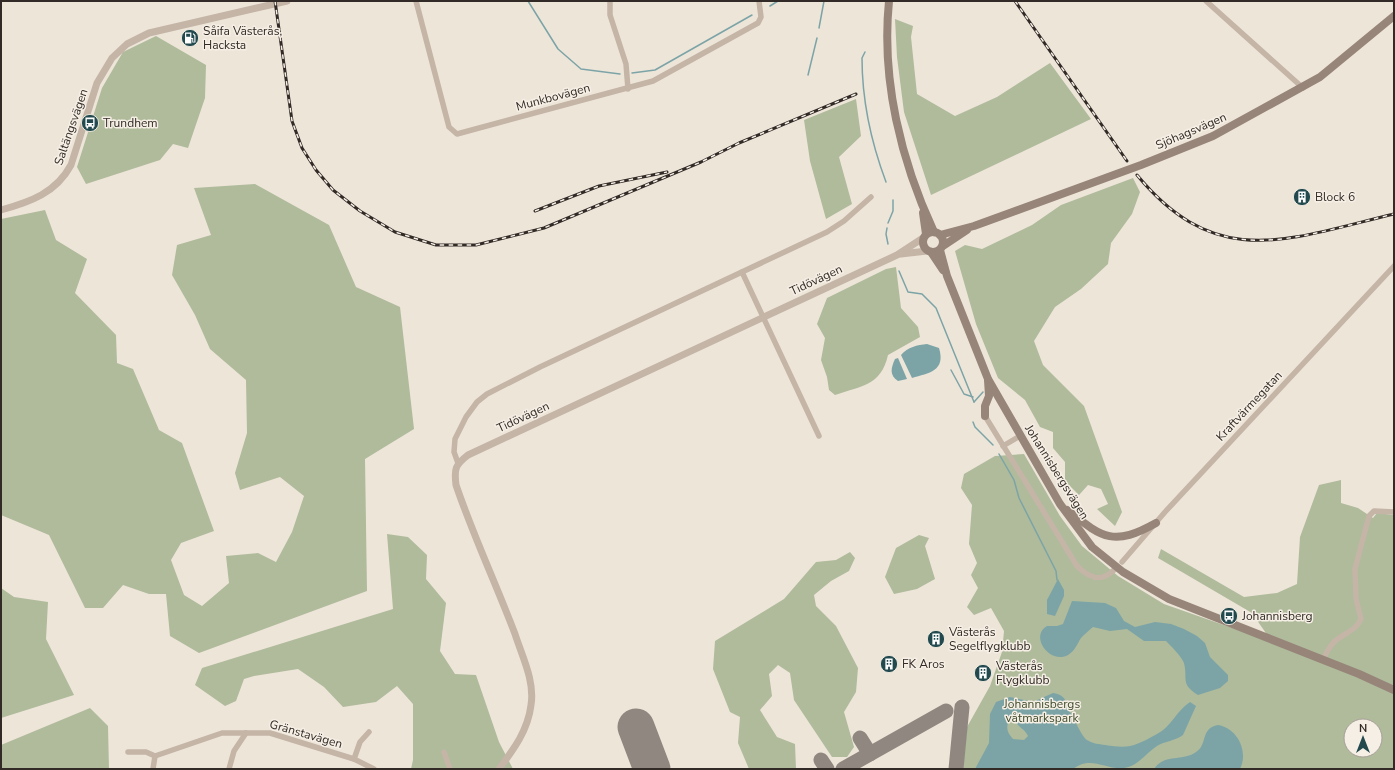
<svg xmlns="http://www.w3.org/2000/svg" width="1395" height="770" viewBox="0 0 1395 770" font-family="'Nunito Sans',sans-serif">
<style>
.green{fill:#afbb9b;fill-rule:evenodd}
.water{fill:#7ca4a7;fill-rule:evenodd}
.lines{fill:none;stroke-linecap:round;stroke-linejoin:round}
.stream{stroke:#7ca4a7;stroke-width:1.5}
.taxiway{stroke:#908880;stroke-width:15}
.runway{stroke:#908880;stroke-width:37}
.minor{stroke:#c4b5a7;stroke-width:5.5}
.tertiary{stroke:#c4b5a7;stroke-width:7}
.secondary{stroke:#978579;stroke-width:8}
.rail-casing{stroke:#312a26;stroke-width:3}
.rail{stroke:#f6efe5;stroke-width:1.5;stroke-dasharray:4.5;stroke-linecap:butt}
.labels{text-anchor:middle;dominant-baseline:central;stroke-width:3;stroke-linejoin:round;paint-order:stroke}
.poi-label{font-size:12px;fill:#312a26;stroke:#f6efe5;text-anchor:start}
.street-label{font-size:12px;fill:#312a26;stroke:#f6efe5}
.park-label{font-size:12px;fill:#404d2d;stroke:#f6efe5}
</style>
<rect width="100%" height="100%" fill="#eee5d9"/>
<!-- green -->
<g class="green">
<path d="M895,19L913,26L911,37L917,94L955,116L997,97L1050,63L1091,119L931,195L904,112L897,57Z"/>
<path d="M156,36L206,65L205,98L188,148L173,144L160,160L86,184L77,167L102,88L123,52Z"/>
<path d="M856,99L861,136L839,157L852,204L826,219L810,161L804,120Z"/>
<path d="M1133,178L1140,192L1132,214L1111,243L1108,264L1081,289L1055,307L1034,341L1043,365L1084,406L1122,512L1115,526L1097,509L1108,504L1101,489L1088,485L1079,495L1065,481V462L1053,448V432L1040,427L1025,400L998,378L976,324L955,251L965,245L982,249L1032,225L1061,205Z"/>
<path d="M255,184L329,225L356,287L400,307L414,429L365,459L367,591L199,653L170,636L166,594H149L123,585L103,608H85L49,535L1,515V219L45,210L56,240L87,259L75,293L116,335L117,363L133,369L159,430L182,443L214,531L181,543L171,560L184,595L202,606L229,583L226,556L258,553L276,562L292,532L304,496L280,477L240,490L235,473L247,433L246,380L210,349L195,315L172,275L177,245L211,235L194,188Z"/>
<path d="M896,267L901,308L918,327L920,337L888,355C881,386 861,386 835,395L829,390L827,377L821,360L825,338L817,324L827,298L886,269Z"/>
<path d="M1024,454L1060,516L1082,546L1118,576L1164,604L1272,642L1252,613L1158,558L1161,549L1244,597L1277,593L1297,584L1300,537L1319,485L1341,480V503L1358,508L1373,518L1377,513L1394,515V769H963L967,727L990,686L1002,652L1004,631L991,608L974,615L967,607L978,588L971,575L977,563L969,544L972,505L961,488L964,474L995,456ZM1351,726H1375V750H1351Z"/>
<path d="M387,534L408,537L427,555L426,579L446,603L440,651L455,674L476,675L499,742L513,769H411L413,760V704L397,686L376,702L343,707L324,687L298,669L254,676L244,679L236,701L225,706L195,685L202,668L393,609Z"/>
<path d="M919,535L929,538L925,546L935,579L917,589L894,594L885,577L896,548Z"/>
<path d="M850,552L855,558L849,571L831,581L814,595L816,606L836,626L858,668L856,692L844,712L854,747L847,757H832L794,700L790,673L778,665L769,674L772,696L760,710L777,737L795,744L796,769H749L738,743L740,717L730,712L713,669L715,641L784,599L816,562L836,560Z"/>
<path d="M1,588L14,597L48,602L46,639L74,695L1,718Z"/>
<path d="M90,708L108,726L109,769H1V745Z"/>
</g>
<!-- water -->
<g class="water">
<path d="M927,344L939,348C946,371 929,373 912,378L901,355C908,347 917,345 927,344Z"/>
<path d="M898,358L907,379L898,381C889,375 891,368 895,359Z"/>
<path d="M1058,579L1064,590V596L1055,616L1047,614V600Z"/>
<path d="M1072,601L1105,603L1116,608L1124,621L1135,627L1155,622L1171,624L1184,629L1197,636L1205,643L1210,657L1228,675V681L1220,688L1198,695C1180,684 1188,679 1184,663C1181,656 1172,647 1166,641H1144L1127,629L1110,631L1093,627C1089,630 1085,634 1081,638C1077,644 1075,651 1068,655C1050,665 1029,636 1047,626H1057L1063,624Z"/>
<path d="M1053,693C1069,696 1064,703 1070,712C1074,718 1082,737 1087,740C1093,744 1099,744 1105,745C1130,749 1135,746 1157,734C1171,727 1177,710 1190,702L1196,706L1183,735C1175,741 1165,741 1157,746C1146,753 1137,767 1124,768C1105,770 1091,755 1073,769H975L989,743L990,714L996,702L1010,697L1033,702ZM1011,721L1016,722C1019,728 1025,729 1028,736L1024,740L1013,739C1008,733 1006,730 1008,723Z"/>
<path d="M1218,725C1237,728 1249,751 1240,769H1154C1165,753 1182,762 1196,752C1208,745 1200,728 1218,725Z"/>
</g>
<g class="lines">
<!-- stream -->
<g class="stream">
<path d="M528,1L558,49L581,69L620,74"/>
<path d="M770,6L778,1"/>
<path d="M819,28L824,1"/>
<path d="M865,52L862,58C862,101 871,142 886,182"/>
<path d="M632,73L655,70L752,15"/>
<path d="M808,75L817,38"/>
<path d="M888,223L893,211V200"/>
<path d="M887,228L886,234L888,244"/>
<path d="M899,271L908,292L922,294L936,308L974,402"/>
<path d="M951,370L964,394L973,397"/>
<path d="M974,402L983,392"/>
<path d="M973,422L975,427L993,445"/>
<path d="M999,454L1014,480L1019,498L1056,571L1057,580"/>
</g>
<!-- taxiway -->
<g class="taxiway">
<path d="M860,738L870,754"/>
<path d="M821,760L827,769"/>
<path d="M843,769L946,711"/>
<path d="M956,769L962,707"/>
</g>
<!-- runway -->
<path class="runway" d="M636,727L652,769"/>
<!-- minor -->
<g class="minor">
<path d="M416,1L449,127L457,134L653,81L758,23L761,17L759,1"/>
<path d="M610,1V15L626,64L628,89"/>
<path d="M1206,1L1303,88"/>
<path d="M742,272L819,436"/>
<path d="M985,416L1077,566C1089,578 1101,583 1114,570"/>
<path d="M1003,446L1020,436"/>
<path d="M458,463L454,452L455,439L466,417L477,402L487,394L540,367L827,232L844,221L871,197"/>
<path d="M1122,562L1165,512L1394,266"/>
<path d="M1323,660C1326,653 1329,647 1335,641C1344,633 1356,631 1361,619L1356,599L1355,569L1369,516L1374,511L1394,512"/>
<path d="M128,752H146L155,756"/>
<path d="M444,752L450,769"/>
<path d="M354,759L360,742L369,732"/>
<path d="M153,769L155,756L222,733H270L354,759L374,769"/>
<path d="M229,769L234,751L246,733"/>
</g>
<!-- tertiary -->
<g class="tertiary">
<path d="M1,210C30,202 56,193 71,165L97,83L112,58L127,44L149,33L287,1"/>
<path d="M901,254L927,251"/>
<path d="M499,769C514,749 528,730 531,705C535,681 522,656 515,634C496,584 473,535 456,485C454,469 455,465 468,455L897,255L923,238"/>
</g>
<!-- secondary -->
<g class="secondary">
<path d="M889,1C881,80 901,161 934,232"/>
<path d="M923,213L926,234"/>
<circle cx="933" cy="242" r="10"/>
<path d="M940,235L974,226L1141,165L1213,136L1320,77L1394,16"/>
<path d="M943,246L967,230"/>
<path d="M940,250L947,276L988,379L1060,504L1092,547L1123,572L1169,599L1359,674L1394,690"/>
<path d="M931,252L943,270"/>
<path d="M985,416V406L989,396L988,380"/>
<path d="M1067,510C1103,538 1113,547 1156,523"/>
</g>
<defs>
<g id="rail">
<path d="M275,1L292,121L302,148L316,170L333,190L360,211L395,232L436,245H476L544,228L701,162L739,143L856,94"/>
<path d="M1015,1L1127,161"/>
<path d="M1137,175C1217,272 1289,239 1394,214"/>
<path d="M535,211L599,186L667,172"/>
</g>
</defs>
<!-- rail casing -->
<use href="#rail" class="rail-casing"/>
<!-- rail -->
<use href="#rail" class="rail"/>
</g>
<!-- icons -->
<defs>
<symbol id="fuel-disc" viewBox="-11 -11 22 22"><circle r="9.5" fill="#21494e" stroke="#f6efe5"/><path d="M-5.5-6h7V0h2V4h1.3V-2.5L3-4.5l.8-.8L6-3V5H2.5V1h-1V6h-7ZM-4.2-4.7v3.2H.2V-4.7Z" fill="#fff"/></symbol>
<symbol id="bus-disc" viewBox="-11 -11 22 22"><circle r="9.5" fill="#21494e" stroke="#f6efe5"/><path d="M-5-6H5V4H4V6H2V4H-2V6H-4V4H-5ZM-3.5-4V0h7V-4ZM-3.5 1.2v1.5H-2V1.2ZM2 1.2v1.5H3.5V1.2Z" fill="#fff"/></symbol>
<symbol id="building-disc" viewBox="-11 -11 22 22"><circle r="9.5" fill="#21494e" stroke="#f6efe5"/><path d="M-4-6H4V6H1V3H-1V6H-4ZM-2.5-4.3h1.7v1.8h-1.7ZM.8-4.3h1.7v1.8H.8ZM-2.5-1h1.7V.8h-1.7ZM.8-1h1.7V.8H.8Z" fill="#fff"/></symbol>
</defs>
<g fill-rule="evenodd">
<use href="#fuel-disc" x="180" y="28" width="20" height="20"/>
<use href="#bus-disc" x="80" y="113" width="20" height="20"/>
<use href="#building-disc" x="1292" y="187" width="20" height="20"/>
<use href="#bus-disc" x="1219" y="606" width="20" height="20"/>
<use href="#building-disc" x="926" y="629" width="20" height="20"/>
<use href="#building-disc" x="879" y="654" width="20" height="20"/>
<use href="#building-disc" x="973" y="663" width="20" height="20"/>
</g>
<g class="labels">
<!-- poi labels -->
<g class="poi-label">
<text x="203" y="31">Såifa Västerås,<tspan x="203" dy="14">Hacksta</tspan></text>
<text x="103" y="123">Trundhem</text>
<text x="1315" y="197">Block 6</text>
<text x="1242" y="616">Johannisberg</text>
<text x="949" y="632">Västerås<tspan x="949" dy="14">Segelflygklubb</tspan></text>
<text x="902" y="664">FK Aros</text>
<text x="996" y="666">Västerås<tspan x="996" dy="14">Flygklubb</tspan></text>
</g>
<!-- street labels -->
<g class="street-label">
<text transform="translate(553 97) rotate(-15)">Munkbovägen</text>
<text transform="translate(71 127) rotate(-71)">Saltängsvägen</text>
<text transform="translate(1191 131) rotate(-23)">Sjöhagsvägen</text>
<text transform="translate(816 280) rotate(-25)">Tidövägen</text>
<text transform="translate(1249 406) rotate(-47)">Kraftvärmegatan</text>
<text transform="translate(523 417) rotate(-25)">Tidövägen</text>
<text transform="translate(1057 472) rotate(58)">Johannisbergsvägen</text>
<text transform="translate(306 734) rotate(16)">Gränstavägen</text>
</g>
<!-- park labels -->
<g class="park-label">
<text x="1042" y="704">Johannisbergs<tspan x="1042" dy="14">våtmarkspark</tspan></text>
</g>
</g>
<!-- border -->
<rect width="1395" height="770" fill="none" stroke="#312a26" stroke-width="4"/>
<!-- north arrow -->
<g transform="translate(1363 738)"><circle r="19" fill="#f6efe5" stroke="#a7a099"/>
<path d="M0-3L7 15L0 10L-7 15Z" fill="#21494e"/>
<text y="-6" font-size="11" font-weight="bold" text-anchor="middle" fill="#312a26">N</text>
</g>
</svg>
